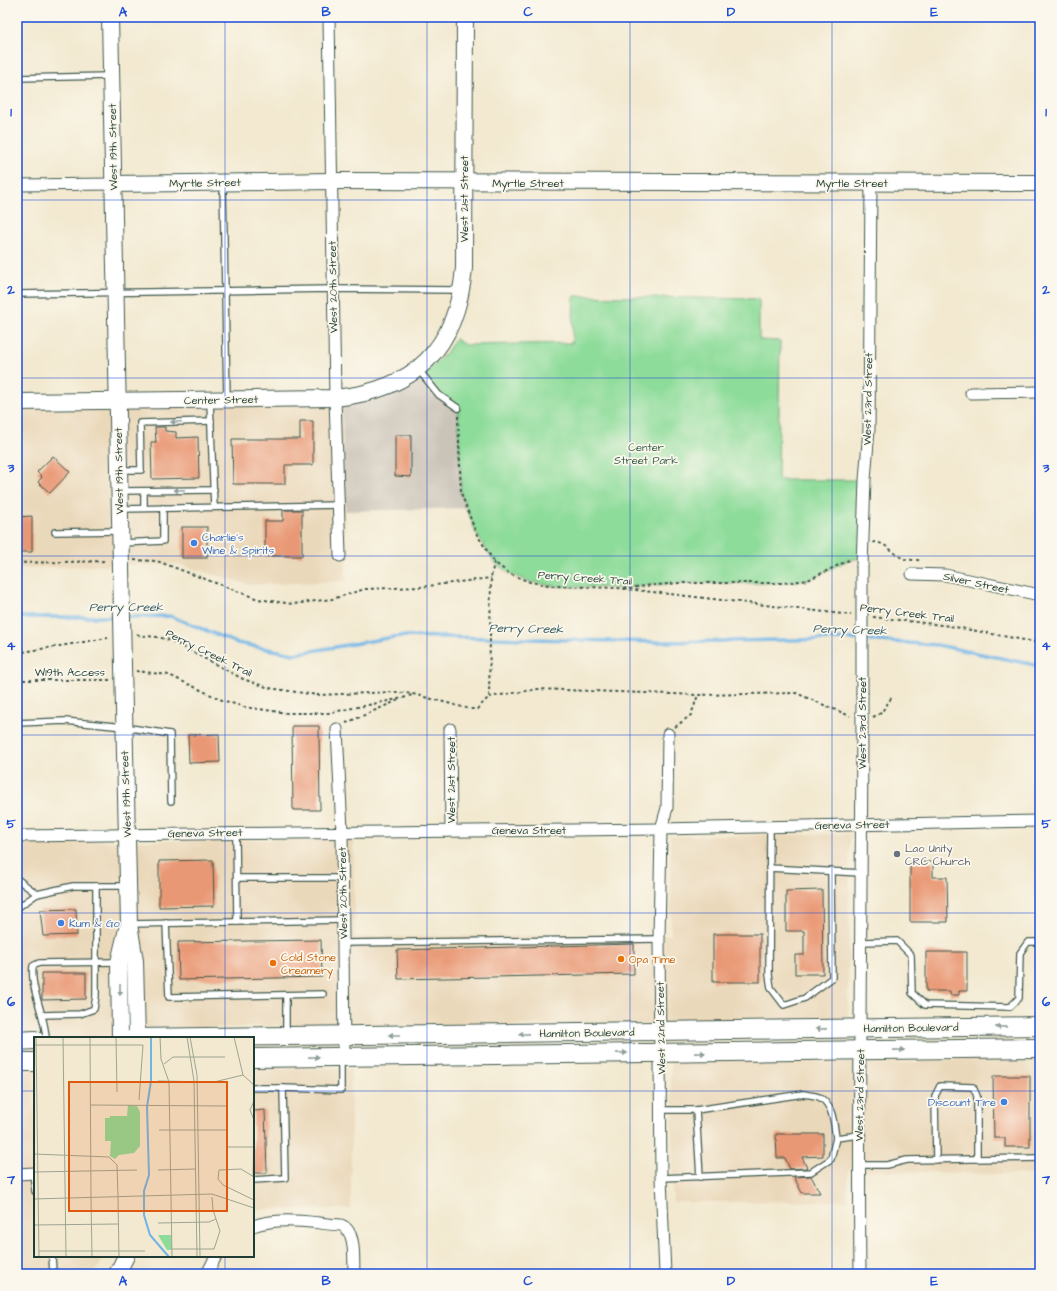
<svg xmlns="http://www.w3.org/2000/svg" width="1057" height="1291" viewBox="0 0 1057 1291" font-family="'Architects Daughter',sans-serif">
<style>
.built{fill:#ead8ba}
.industrial{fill:#cac3b8}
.green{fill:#8ddc9a;stroke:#568c67}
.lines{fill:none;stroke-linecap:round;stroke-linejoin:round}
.stream{stroke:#71b5e7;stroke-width:3.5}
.building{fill:#e99874}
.lane-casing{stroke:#3f574b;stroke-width:8}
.street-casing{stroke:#3f574b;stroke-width:13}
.secondary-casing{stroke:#3f574b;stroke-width:18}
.primary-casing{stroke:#3f574b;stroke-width:20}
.path{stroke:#3f574b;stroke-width:2;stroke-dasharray:3 3;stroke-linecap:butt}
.lane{stroke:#fff;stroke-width:5.5}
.street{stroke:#fff;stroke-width:11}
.secondary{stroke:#fff;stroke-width:16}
.primary{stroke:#fff;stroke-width:18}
.street-bridge-casing{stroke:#3f574b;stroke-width:13;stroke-linecap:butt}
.secondary-bridge-casing{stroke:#3f574b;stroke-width:18;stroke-linecap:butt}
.street-bridge{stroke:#fff;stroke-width:11}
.secondary-bridge{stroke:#fff;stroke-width:16}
.oneway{fill:#8f9e9a}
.grid{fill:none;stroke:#1d4ed8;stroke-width:1;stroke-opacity:0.55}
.shop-dot{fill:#3f7fe0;stroke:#fbf7ec;stroke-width:1.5}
.worship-dot{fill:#6b7280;stroke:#fbf7ec;stroke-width:1.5}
.food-dot{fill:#e8710a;stroke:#fbf7ec;stroke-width:1.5}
.labels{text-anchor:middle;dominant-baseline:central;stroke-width:3.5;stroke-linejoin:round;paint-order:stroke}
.street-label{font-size:11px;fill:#1f3d34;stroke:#fbf7ec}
.park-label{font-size:11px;fill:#355d48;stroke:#fbf7ec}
.shop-label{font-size:11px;fill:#366cbe;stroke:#fbf7ec;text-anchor:start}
.worship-label{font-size:11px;fill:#5b616d;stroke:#fbf7ec;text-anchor:start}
.food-label{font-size:11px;fill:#c56008;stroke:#fbf7ec;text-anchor:start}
.water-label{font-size:12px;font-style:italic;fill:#345b61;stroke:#fbf7ec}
.inset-river{fill:none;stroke:#71b5e7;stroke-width:2}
.inset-road{fill:none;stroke:#9ea492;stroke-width:1}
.view{fill:#de580e;fill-opacity:0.15;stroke:#de580e;stroke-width:2}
.inset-edge{fill:none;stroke:#1f3d34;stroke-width:2}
.neatline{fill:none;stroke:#1d4ed8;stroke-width:1.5}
.grid-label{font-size:13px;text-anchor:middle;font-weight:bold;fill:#1d4ed8}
</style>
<rect width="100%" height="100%" fill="#fbf7ec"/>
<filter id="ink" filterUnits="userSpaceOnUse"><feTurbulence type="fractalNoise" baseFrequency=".025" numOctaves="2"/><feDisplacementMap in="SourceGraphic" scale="8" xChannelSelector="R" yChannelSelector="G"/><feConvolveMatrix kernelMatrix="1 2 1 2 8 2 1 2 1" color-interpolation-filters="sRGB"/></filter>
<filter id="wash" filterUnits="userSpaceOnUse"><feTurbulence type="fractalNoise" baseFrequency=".012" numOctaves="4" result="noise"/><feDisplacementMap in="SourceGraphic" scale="16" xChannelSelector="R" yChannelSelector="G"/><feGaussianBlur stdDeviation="0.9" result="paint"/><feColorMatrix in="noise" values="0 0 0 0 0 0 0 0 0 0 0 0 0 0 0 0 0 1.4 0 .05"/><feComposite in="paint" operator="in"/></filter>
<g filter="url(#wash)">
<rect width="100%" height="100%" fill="#f2e9d0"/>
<!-- built -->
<g class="built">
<path d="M17,395L342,403L346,581L251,585L177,564L17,568Z"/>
<path d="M850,834L848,1018L671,1024L121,1028L120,1038H35V1256H106L93,1274H17V842L353,839L355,937L671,935L670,836Z"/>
<path d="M1040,1054V1175L848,1170V1201L673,1202L671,1060L910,1063Z"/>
<path d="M253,1068L351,1069V1209H253Z"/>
</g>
<!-- industrial -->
<path class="industrial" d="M424,375L458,408L461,493L466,508L345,511L342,403L381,399Z"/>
<!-- green -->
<path class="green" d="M574,296L759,299V340L780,341L778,480H865L862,558L848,560L808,580L783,583H679L618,588L554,586L530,582L510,574L494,562L476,533L461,493L458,408L439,395L424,375L447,352L455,339L465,345L572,343Z"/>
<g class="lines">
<!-- stream -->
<g class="stream">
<path d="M17,617H117"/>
<path d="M125,617L170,616L237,643L294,654L400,636L660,642L851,639L937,645L1040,666"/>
</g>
</g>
<g id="blocks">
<!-- building -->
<g class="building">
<path d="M300,421H313V465H285V484H233L232,439H300Z"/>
<path d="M155,427H165V431L176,432V438L198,437L199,478L152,479L151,442H156Z"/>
<path d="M395,435H411V477L395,476Z"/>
<path d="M53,456L70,472L50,493L38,482L42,477L37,472Z"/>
<path d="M283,510H302V556H265V521H283Z"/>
<path d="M32,516V552H17V517Z"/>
<rect x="182" y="527" width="25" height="31"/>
<path d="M292,726H319L320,810H293Z"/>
<path d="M219,734L220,762L189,763L188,735Z"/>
<path d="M213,860L214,906L159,907V861Z"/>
<path d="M910,862H933V877H947L948,922H910Z"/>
<path d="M822,890L823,974H795V955H804V931H786V891Z"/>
<path d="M76,909L77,935L43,936L40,910Z"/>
<rect x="713" y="934" width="47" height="48"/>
<path d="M321,940L322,977L179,980L178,942Z"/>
<path d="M634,944V974L398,979L397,950Z"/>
<path d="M926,952H967V991H959V995H950V991H926Z"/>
<path d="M42,973H86V999L42,1000Z"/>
<path d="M993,1076H1030V1147H1005V1138H994Z"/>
<path d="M265,1110L267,1173H253V1111Z"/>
<path d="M776,1134H823V1156L802,1157L807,1168L790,1169L785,1158H777Z"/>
<path d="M811,1176L820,1193H802L794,1177Z"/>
</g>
</g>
</g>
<g filter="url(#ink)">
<use href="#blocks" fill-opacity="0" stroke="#3f574b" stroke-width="1"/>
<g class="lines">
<defs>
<g id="lane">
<path d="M17,78L109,76"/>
<path d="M223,184L227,399"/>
<path d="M17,294L333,289L459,290"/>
<path d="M418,369L439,395L458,408"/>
<path d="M210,401L214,507"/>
<path d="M120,470H141L140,423L211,421"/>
<path d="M120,491L214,490"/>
<path d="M144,491V508"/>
<path d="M121,509L338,505"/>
<path d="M55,532L120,531"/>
<path d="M122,543L163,541V508"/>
<path d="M17,723L65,721L124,727L170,734L171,801"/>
<path d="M770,826L769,975L771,988L784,1005L805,998L832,978L831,870"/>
<path d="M236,833L237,922"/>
<path d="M769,868L861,873"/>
<path d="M237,878H343"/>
<path d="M17,879L37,894"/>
<path d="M17,908L37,894L73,886H128"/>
<path d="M166,923L169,997L323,994"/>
<path d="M130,924L344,920"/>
<path d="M862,942L897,941L911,955L912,993L925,1005L1010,1007L1019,998L1020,953L1028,942H1040"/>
<path d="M344,943L659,939"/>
<path d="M286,995V1033"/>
<path d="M43,1015L80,1014L94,1009L96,996V886"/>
<path d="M46,1038C45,1014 30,990 33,966L39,963L117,962"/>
<path d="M253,1088H283"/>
<path d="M662,1110H696L803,1094C807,1095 814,1095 819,1097C833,1104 834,1124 836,1138L859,1135"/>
<path d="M696,1110L700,1177"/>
<path d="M936,1160L935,1096L940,1086L973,1087L977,1096V1159"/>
<path d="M859,1165H887L907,1160L1040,1158"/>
<path d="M33,1173L35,1191"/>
<path d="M661,1178L811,1172L831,1159L836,1138"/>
<path d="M253,1180L285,1178L283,1088L341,1090V1058"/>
<path d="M52,1256L53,1274"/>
</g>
<g id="street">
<path d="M329,17L335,398L340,556"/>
<path d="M17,185L113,184"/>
<path d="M971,393L1040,392"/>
<path d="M862,566L865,480L869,429L871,183"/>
<path d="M912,574L945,575L1040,595"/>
<path d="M337,729L342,831L344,1057"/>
<path d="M450,729L451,830"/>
<path d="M17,836L661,829L1040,821"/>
<path d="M17,1174L35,1173"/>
<path d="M253,1226C281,1216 312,1223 341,1225C357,1231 353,1260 354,1274"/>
<path d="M207,1274L216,1256"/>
<path d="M665,1274L661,1178L659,939L661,829L667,808L668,734"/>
<path d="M860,1274C858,1081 862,888 862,694"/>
</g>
<g id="secondary">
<path d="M110,17L121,567"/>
<path d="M113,184L332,181L1040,183"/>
<path d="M17,402L335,398C415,390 457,349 464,268L465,17"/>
<path d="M123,666L129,924L135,961L137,1038"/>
<path d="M120,1038L119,962L127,929"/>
<path d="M117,1274L126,1256"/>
</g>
<g id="primary">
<path d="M134,1038L1040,1026"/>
<path d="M17,1041L35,1040"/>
<path d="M253,1058L1040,1048"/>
<path d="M17,1062H35"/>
</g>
</defs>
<!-- lane casing -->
<use href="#lane" class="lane-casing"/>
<!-- street casing -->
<use href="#street" class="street-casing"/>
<!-- secondary casing -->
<use href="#secondary" class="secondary-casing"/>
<!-- primary casing -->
<use href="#primary" class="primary-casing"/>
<!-- path -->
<g class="path">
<path d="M458,416L461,493L476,533L494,562"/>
<path d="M873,542C887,542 893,555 905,559C909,560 914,560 918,560L920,562"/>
<path d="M134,560L157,561L258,599L293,604L332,599L365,589L420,587L491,578"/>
<path d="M17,563L107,561"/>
<path d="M623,588L679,583H783L808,580L851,559"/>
<path d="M873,617L950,626L1040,643"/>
<path d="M137,635L157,637L170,640L243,679L269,688L317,695L395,692L413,694L470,709H477L489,697L491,578L494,562L510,574L530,582L554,586L618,588L851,615"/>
<path d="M17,653L108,638"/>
<path d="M136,671L169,675L222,700L244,707L287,713H328L403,698L412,695"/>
<path d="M17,680H110"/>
<path d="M489,697L538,689L698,695L796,693L850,716"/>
<path d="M873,717L881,713L892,697"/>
<path d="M346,723L401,699"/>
<path d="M675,727L691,715L698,695"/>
</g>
<!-- lane -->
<use href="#lane" class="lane"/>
<!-- street -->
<use href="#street" class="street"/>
<!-- secondary -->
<use href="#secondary" class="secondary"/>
<!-- primary -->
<use href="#primary" class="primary"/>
<defs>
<path id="street-bridge" d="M862,566V694"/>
<path id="secondary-bridge" d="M121,567L123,666"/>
</defs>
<!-- street-bridge casing -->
<use href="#street-bridge" class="street-bridge-casing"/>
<!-- secondary-bridge casing -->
<use href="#secondary-bridge" class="secondary-bridge-casing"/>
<!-- street-bridge -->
<use href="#street-bridge" class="street-bridge"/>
<!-- secondary-bridge -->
<use href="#secondary-bridge" class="secondary-bridge"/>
</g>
<!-- one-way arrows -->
<defs><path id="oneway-solid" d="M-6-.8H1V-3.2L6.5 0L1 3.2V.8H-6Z"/></defs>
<g class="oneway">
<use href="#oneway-solid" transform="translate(176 422) rotate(178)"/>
<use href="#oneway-solid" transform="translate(179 490) rotate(180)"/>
<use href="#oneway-solid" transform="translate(120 990) rotate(90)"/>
<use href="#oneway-solid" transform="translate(1001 1027) rotate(179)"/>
<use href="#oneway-solid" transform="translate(821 1029) rotate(179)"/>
<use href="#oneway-solid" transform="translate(524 1034) rotate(179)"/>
<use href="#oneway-solid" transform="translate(394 1035) rotate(180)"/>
<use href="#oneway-solid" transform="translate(899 1050) rotate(-1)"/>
<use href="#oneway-solid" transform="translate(622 1053) rotate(-1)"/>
<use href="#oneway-solid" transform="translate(700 1053) rotate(-1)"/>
<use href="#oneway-solid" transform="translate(314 1057) rotate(-1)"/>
</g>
</g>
<!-- grid -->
<path class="grid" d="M225,17V1038M427,17V1274M630,17V1274M832,17V1274M17,200H1040M17,378H1040M17,556H1040M17,735H1040M17,913H1040M17,1091H35M253,1091H1040M225,1256V1274"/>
<!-- markers -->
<g class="shop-dot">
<circle cx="194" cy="543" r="4"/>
<circle cx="61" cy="923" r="4"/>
<circle cx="1004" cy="1102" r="4"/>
</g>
<circle class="worship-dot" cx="897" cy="854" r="4"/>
<g class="food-dot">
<circle cx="621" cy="959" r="4"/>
<circle cx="273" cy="963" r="4"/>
</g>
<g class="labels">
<!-- street labels -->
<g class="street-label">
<text transform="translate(113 147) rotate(-91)">West 19th Street</text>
<text transform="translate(205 183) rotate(-1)">Myrtle Street</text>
<text x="528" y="183">Myrtle Street</text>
<text x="852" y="183">Myrtle Street</text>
<text transform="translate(464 199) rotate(-90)">West 21st Street</text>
<text transform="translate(333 287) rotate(-91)">West 20th Street</text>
<text transform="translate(868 399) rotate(-89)">West 23rd Street</text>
<text transform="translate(221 400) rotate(-1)">Center Street</text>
<text transform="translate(119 471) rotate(-91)">West 19th Street</text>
<text transform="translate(585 578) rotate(4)">Perry Creek Trail</text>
<text transform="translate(976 583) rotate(12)">Silver Street</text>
<text transform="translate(907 613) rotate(7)">Perry Creek Trail</text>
<text transform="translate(209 653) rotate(26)">Perry Creek Trail</text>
<text x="70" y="672">W19th Access</text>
<text transform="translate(862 723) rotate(-90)">West 23rd Street</text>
<text transform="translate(451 780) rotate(-90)">West 21st Street</text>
<text transform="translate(126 794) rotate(-92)">West 19th Street</text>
<text transform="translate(852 825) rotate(-1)">Geneva Street</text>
<text x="529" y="830">Geneva Street</text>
<text transform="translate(205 833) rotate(-1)">Geneva Street</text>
<text transform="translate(343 893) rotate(-91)">West 20th Street</text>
<text transform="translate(661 1028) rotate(-91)">West 22nd Street</text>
<text transform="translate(911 1028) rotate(-1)">Hamilton Boulevard</text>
<text transform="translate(587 1033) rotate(-1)">Hamilton Boulevard</text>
<text transform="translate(860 1095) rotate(-89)">West 23rd Street</text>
</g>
<!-- park labels -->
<g class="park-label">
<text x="646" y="447">Center<tspan x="646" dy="13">Street Park</tspan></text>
</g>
<!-- shop labels -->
<g class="shop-label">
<text x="202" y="537">Charlie's<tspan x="202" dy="13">Wine &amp; Spirits</tspan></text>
<text x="69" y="923">Kum &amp; Go</text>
<text x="996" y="1102" text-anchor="end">Discount Tire</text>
</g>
<!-- worship labels -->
<g class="worship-label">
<text x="905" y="848">Lao Unity<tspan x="905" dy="13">CRC Church</tspan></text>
</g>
<!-- food labels -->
<g class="food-label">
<text x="281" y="957">Cold Stone<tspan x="281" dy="13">Creamery</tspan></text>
<text x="629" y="959">Opa Time</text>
</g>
<!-- water labels -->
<g class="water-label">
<text x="126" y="607">Perry Creek</text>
<text transform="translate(526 629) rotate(1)">Perry Creek</text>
<text transform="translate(850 630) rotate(2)">Perry Creek</text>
</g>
</g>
<!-- overview -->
<g transform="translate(34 1037)">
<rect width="220" height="220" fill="#f2e9d0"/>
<path d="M94,68L103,69L106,75V109L100,116L85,118L81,122L76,119L77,104H71V81H76V79H93ZM124,198H137L138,213H133Z" fill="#8ddc9a"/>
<path class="inset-river" d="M117,0V44L113,70L115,138L110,154V178L116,198L135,220"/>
<path class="inset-road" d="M2,0L5,220M29,0L32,220M56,0L57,161M82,0L83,55M126,0L127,22L135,45L138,220M153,0L160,44L163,220M156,0L163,38L166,220M200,0L209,38M0,8H109L105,63M130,27L139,20H191M209,38L220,48M124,44L180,45L209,38M57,68L193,69V110H219M125,93H193M0,117L75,120L83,128L84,159M124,133L162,132M0,135L103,133M219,140L220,83L216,73L220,64M220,140L207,132L185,133L184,142L189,148L220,163M84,160L85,220M57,161L58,220M0,162L178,157L220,171M124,186L175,185L182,182M0,188L84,187M138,212H180L186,194L179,173L178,160M5,214H111"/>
<path class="view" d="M35,45H193V174H35Z"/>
<rect width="220" height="220" class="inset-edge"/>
</g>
<!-- margin -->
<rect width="1057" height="1291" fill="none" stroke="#fbf7ec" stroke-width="44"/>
<rect x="22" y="22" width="1013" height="1247" class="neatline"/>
<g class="grid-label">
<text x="123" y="16">A</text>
<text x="326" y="16">B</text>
<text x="528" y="16">C</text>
<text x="731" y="16">D</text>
<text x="934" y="16">E</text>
<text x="11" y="116">1</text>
<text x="1046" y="116">1</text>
<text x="11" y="294">2</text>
<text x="1046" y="294">2</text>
<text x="11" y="472">3</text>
<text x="1046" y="472">3</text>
<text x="11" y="650">4</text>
<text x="1046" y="650">4</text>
<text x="11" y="828">5</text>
<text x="1046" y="828">5</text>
<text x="11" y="1006">6</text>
<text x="1046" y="1006">6</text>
<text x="11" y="1184">7</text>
<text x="1046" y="1184">7</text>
<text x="123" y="1285">A</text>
<text x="326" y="1285">B</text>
<text x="528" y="1285">C</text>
<text x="731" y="1285">D</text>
<text x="934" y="1285">E</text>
</g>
</svg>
